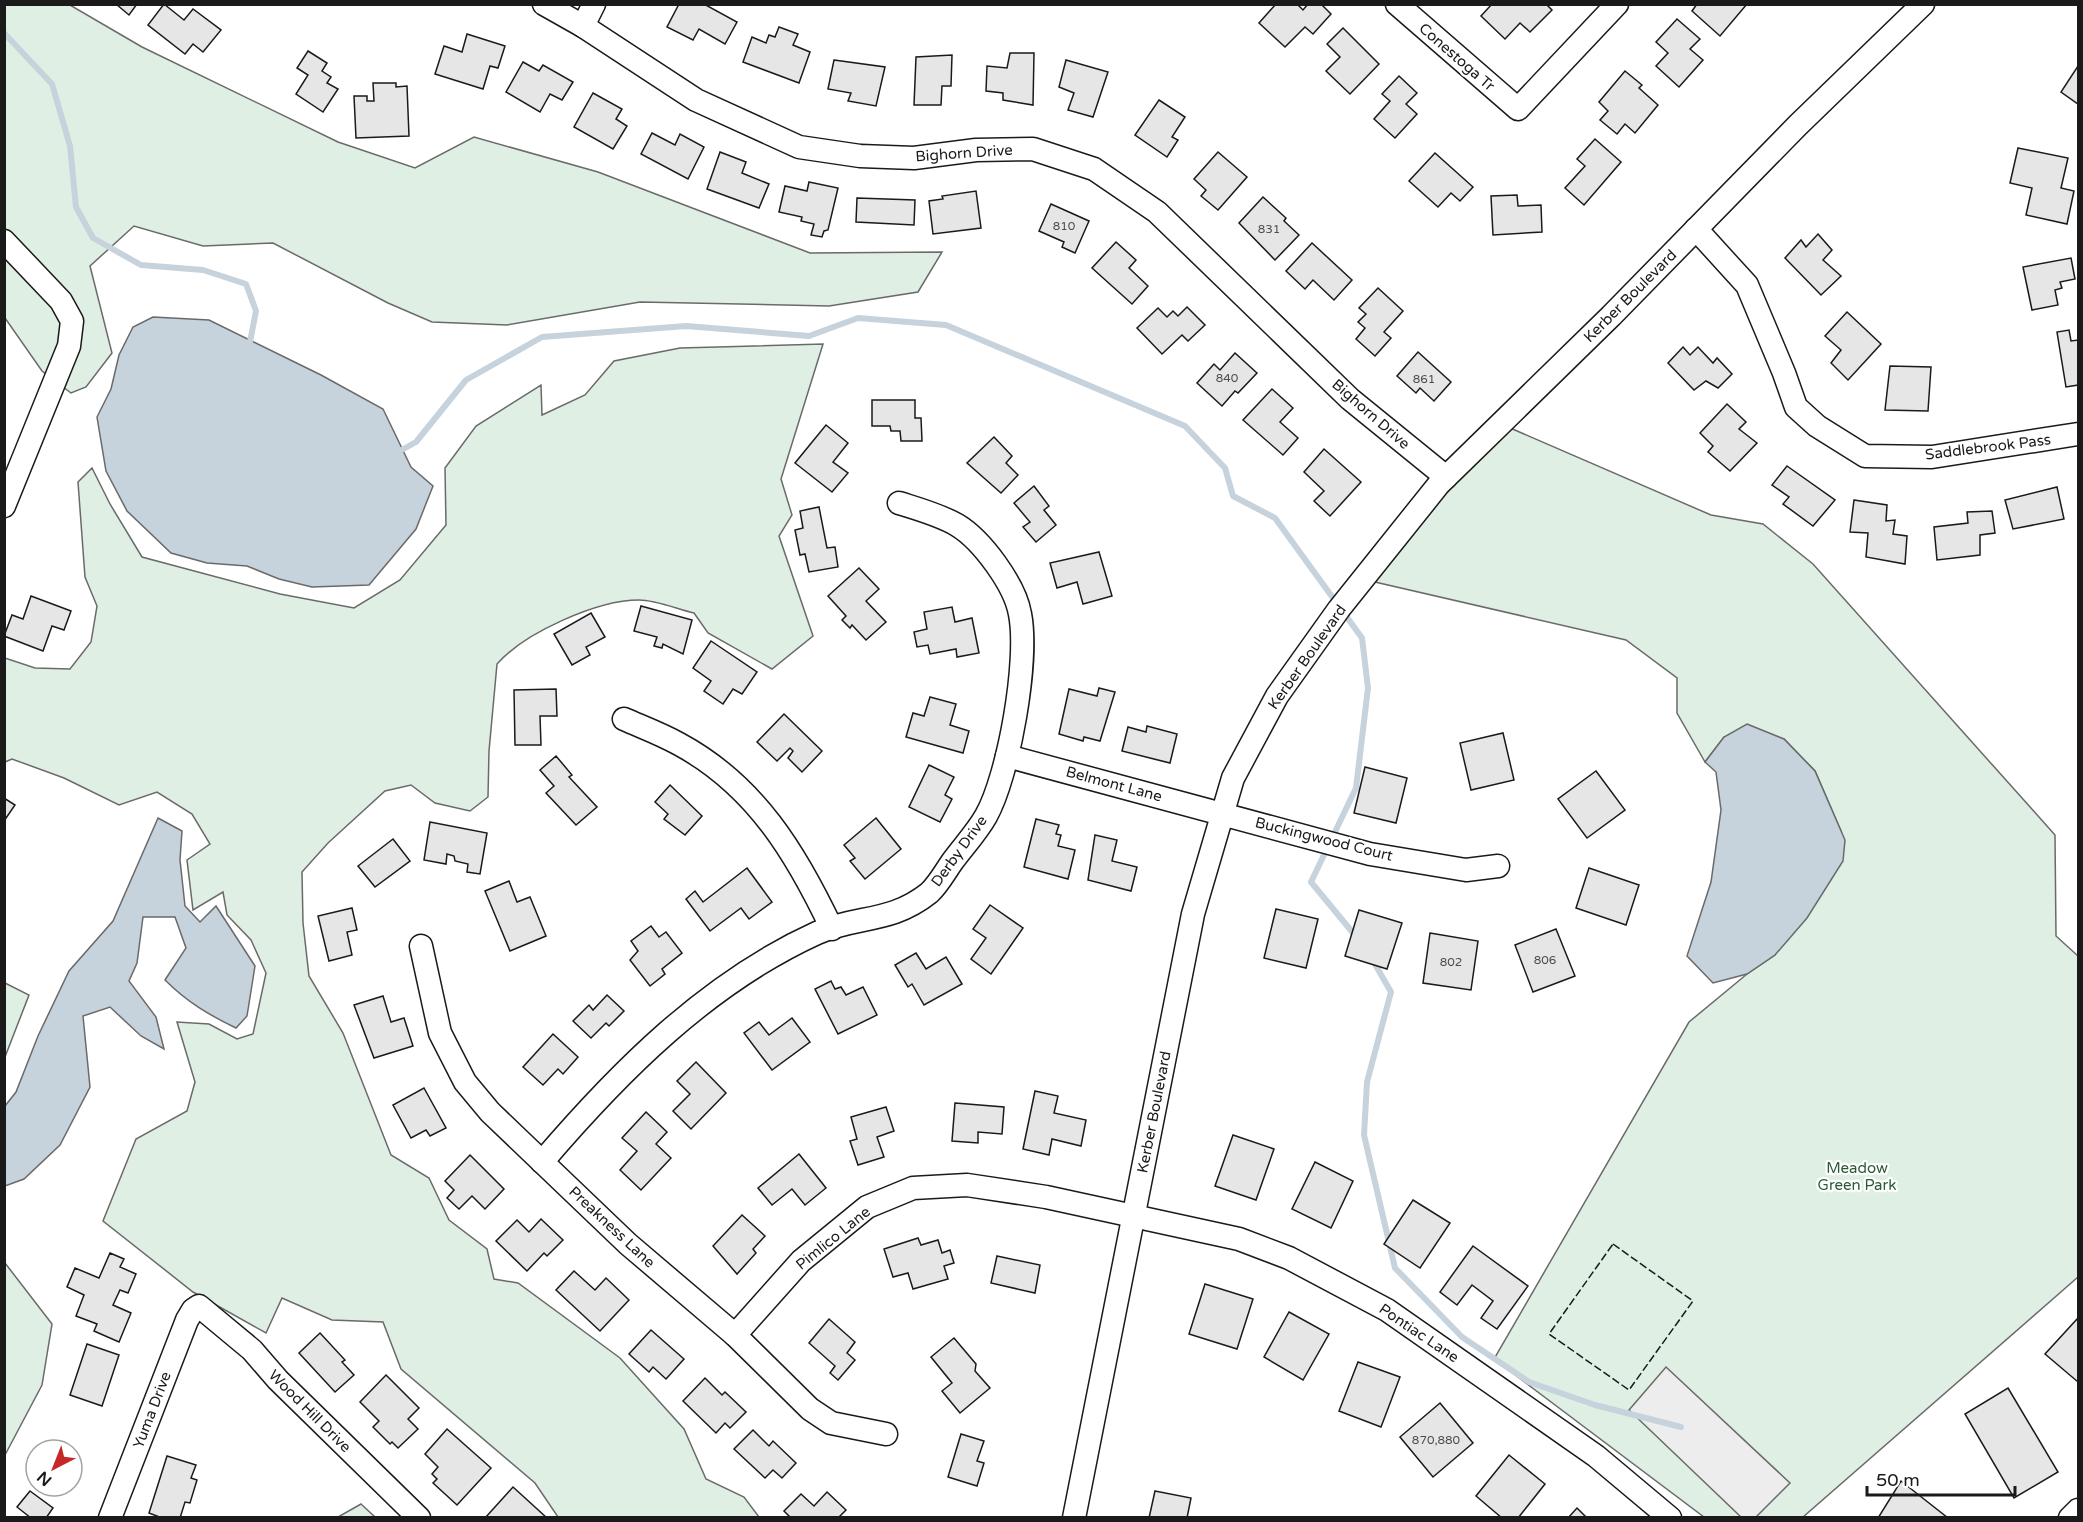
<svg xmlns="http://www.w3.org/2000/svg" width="2083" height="1522" viewBox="0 0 2083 1522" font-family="'Varela Round',sans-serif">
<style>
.green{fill:#e0efe3;stroke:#6a6a6a;stroke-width:1.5}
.parking{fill:#ededed;stroke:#6a6a6a;stroke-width:1.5}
.water{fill:#c6d2dc;stroke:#6a6a6a;stroke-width:1.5}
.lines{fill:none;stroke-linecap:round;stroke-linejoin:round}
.stream{stroke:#c6d2dc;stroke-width:6}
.building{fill:#e6e6e6;stroke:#1a1a1a;stroke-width:1.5}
.minor-casing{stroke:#1a1a1a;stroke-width:25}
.minor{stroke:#fff;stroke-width:22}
.fence{stroke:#1a1a1a;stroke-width:1.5;stroke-dasharray:8 3;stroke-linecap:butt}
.labels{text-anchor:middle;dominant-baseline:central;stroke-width:4.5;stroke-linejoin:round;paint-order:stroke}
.number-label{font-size:12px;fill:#4d4d4d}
.street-label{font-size:15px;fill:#1a1a1a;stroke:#fff}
.park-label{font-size:15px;fill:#2b5a34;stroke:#fff}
</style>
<rect width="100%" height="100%" fill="#fff"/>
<!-- green -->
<g class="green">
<path d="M4,5H70L142,47L338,142L415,168L474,137L598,172L810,253L942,252L918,292L829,306L640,302L507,325L432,322L388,303L273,243L203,246L134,226L90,266L112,353L86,387L71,393L42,371L5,318Z"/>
<path d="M823,344L781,479L792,515L779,536L813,636L772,669L708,633L694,613C677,609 656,600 639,600C597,600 524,633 497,664L489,751L488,797L470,811L435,803L411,785L385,791L328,843L302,872L303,923L309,976L343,1033L391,1155L429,1178L449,1220L487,1249L494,1279L518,1283L620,1358L684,1429L706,1479L744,1497L759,1517H558L535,1483L401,1369L383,1322L332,1320L282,1298L266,1333L193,1292L103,1221L136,1139L187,1111L195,1082L177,1022L209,1024L237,1039L253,1034L266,973L251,940L227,915L223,892L193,910L187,860L210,844L192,814L157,792L119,805L64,778L12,759L5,762V658L35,668L70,669L91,642L97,606L85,577L78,482L92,468L110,504L142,557L280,594L354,608L400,580L446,525L445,468L476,426L541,385L542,415L585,395L614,361L680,348Z"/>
<path d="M1501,424L1711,515L1763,524L1813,564L2055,835L2056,936L2078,956V1277L1803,1517H1704L1494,1359L1689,1022L1747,974L1775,955L1841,831L1815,771L1784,739L1724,737L1705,762L1677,713V678L1626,640L1362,579Z"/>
<path d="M5,983L29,995L5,1057Z"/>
<path d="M5,1263L52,1324L42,1385L5,1455Z"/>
<path d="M361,1504L375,1517H338Z"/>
</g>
<!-- parking -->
<path class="parking" d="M1666,1367L1790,1483L1756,1517H1741L1629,1410Z"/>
<!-- water -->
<g class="water">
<path d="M153,317L209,320L321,375L383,409L411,467L433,486L416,529L369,585L312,587L279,579L247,566L207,563L171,553L127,511L106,471L97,417L111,389L119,355L133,327Z"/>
<path d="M1747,724L1784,739L1815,771L1845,840L1843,861L1807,918L1775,955L1747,974L1713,983L1687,956L1711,882L1721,810L1716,772L1705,762L1724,737Z"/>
<path d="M158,818L182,831L180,860L185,906L200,922L216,906L255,966L247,1016L236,1028C209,1015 187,1002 165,980L186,948L175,917H143L137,963L129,981L156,1017L164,1049L141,1036L110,1007L83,1016L90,1087L60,1145L24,1179L5,1186V1106L16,1092L38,1036L69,971L113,921Z"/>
</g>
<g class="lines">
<!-- stream -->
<g class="stream">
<path d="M4,33L52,84L70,146L76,207L93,238L141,265L203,270L246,284L256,311L249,347"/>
<path d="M398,452L416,442L466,380L542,337L686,326L809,336L858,318L946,325L1185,426L1225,468L1233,496L1275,518L1362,638L1368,688L1356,788L1311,882L1358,939"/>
<path d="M1372,959L1391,992L1367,1082L1364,1135L1395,1268L1462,1337L1529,1382L1595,1405L1681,1427"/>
</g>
</g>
<!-- building -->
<g class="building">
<path d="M116,4H137L129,15Z"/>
<path d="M164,4L184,20L193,9L221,30L203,52L193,44L185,54L148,25Z"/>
<path d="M679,4H704L737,22L725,44L699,29L693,40L667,27Z"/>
<path d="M1276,4H1297L1303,10L1308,4H1321L1331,14L1313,34L1305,27L1285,47L1259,23Z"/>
<path d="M1492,4H1546L1552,10L1530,32L1520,23L1505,39L1481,16Z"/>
<path d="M1697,4H1747L1720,36L1692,11Z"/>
<path d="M1677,19L1700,39L1690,49L1703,60L1679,87L1656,66L1668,53L1656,42Z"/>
<path d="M779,27L798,34L793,45L810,52L799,83L743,62L752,37L766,43L769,35L775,37Z"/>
<path d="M1343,28L1379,64L1350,94L1326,71L1340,57L1327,44Z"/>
<path d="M467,34L505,46L498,68L490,66L483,89L435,74L444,46L462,52Z"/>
<path d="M308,51L327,63L322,71L331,77L327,83L338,89L323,112L296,94L308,75L297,68Z"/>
<path d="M1010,53H1034L1033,105L1003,100V93L986,91L987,66L1007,68Z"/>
<path d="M952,55L951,86H942L941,105H914L916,57Z"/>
<path d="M834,60L885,67L876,106L848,101L851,93L828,89Z"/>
<path d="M1066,60L1108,72L1093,117L1068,110L1074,93L1059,87Z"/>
<path d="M523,62L539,71L543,65L573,82L562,100L550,94L540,112L506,92Z"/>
<path d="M2078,66V104L2061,92Z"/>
<path d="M1625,71L1642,85L1639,88L1658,105L1635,133L1625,124L1617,134L1600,120L1608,111L1599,102Z"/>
<path d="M1399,76L1417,93L1406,104L1417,114L1395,138L1374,119L1390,101L1382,94Z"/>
<path d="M373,83H396V87L407,86L409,136L356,138L354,96H367V101H374Z"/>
<path d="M593,93L622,109L616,119L627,126L613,149L574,127Z"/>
<path d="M1159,100L1185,117L1172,137L1178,140L1167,157L1135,135Z"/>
<path d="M652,133L675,145L680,134L704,147L688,179L641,154Z"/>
<path d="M1595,139L1621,162L1584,205L1565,188L1585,166L1577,159Z"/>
<path d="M2018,148L2068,158L2061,188L2074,191L2067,224L2026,215L2032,188L2010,183Z"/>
<path d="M720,152L746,162L742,173L769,184L759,208L707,189Z"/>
<path d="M1218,152L1247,177L1218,210L1201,196L1206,190L1194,179Z"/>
<path d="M1435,153L1473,187L1460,201L1451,193L1438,207L1409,181Z"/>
<path d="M809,182L838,188L828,230L824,231L822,237L811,235L814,224L801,221L802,217L779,212L785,186L807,191Z"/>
<path d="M976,191L981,228L933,234L929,201L943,199L942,196Z"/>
<path d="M1517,195L1518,206L1541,205L1542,232L1493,235L1491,196Z"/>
<path d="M1263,197L1286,218L1284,221L1299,235L1275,260L1239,223Z"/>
<path d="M857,198L915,200L914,225L856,222Z"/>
<path d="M1051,204L1089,221L1075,253L1062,247L1064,242L1039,231Z"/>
<path d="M1818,234L1832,250L1823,260L1841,276L1821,295L1785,258L1801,240L1806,247Z"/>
<path d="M1116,242L1136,260L1129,268L1148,286L1132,304L1092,268Z"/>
<path d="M1312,243L1352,280L1334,300L1313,280L1305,289L1286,271Z"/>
<path d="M2071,258L2075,279L2060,282L2062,288L2055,290L2058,305L2032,310L2023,267Z"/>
<path d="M1378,288L1403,311L1384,332L1391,338L1375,356L1356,339L1365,328L1358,322L1366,314L1359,308Z"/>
<path d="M1187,307L1205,325L1188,341L1182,335L1162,354L1137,328L1158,308L1167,317L1173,311L1178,316Z"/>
<path d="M1847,312L1881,344L1848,380L1831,363L1841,350L1825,336Z"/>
<path d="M2069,330L2071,341L2078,340V385L2066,387L2057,332Z"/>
<path d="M1683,347L1690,355L1698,347L1713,363L1717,358L1732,374L1718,388L1706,381L1694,390L1668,363Z"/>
<path d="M1418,352L1451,382L1434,401L1420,388L1416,393L1397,376Z"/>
<path d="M1235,353L1257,373L1238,393L1235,391L1222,406L1197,383L1214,364L1220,370Z"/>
<path d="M1890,366L1931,367L1928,411L1885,410Z"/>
<path d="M1272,389L1293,408L1280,422L1298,438L1283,455L1243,420Z"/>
<path d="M872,400H915V418H921L922,441H901L900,431H891L890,426H872Z"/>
<path d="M1727,404L1746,422L1739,429L1757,443L1730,471L1708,452L1713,446L1700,433Z"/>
<path d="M826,425L848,443L833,462L848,473L832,492L795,463Z"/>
<path d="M994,437L1012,456L1006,463L1018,475L1001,493L967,463Z"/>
<path d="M1324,449L1361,482L1330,516L1314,501L1324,491L1304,472Z"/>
<path d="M1787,466L1835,500L1813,526L1783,504L1789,497L1772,485Z"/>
<path d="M1034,486L1049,506L1044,510L1056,525L1036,542L1023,527L1030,522L1014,503Z"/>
<path d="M2057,487L2064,519L2013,529L2005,500Z"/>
<path d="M1854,500L1887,505L1886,521L1895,520L1893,534L1907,536L1905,564L1866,557L1868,533L1850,532Z"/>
<path d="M819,507L827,548L835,547L838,567L809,572L805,554L800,555L795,530L803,528L800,511Z"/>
<path d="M1992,511L1995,533L1980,535V555L1937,560L1934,527L1968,523L1967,512Z"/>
<path d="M1099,552L1112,596L1083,604L1077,582L1057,588L1050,563Z"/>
<path d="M859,568L879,589L866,601L886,622L866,640L852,625L850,628L842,620L846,616L828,596Z"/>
<path d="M31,596L71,611L64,630L52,626L43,651L4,636L12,615L23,619Z"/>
<path d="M641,606L692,620L683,654L663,644L662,648L654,646L657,637L634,631Z"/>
<path d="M952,607L955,622L972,618L979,653L957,657L956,649L930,654L928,645L917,647L914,632L927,629L924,612Z"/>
<path d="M591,613L605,637L586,647L590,655L572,665L554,634Z"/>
<path d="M711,641L757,672L742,694L733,689L723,704L704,691L711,681L693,668Z"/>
<path d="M1099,688L1115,692L1100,741L1084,737L1083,741L1059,734L1069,689L1097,696Z"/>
<path d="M556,689L557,716H540L541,745H515L514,690Z"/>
<path d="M930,697L956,704L950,725L969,731L963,753L906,737L913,713L924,716Z"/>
<path d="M784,714L822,751L802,772L788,758L793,751L790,748L777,761L757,742Z"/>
<path d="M1147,726L1177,734L1170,763L1122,751L1128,727L1146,732Z"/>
<path d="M1503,733L1514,780L1471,790L1460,743Z"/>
<path d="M556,756L572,775L569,777L597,807L576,825L546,793L554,786L540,770Z"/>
<path d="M929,765L954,777L945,795L952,799L940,822L909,807Z"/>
<path d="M1365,767L1407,778L1396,823L1354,813Z"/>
<path d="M1596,771L1625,810L1587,838L1558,799Z"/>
<path d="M670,785L702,816L685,835L664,819L668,814L655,802Z"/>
<path d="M4,798L15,805L4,821Z"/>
<path d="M876,818L901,849L865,879L850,861L855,858L844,845Z"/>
<path d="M1036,819L1059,825L1056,834L1061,835L1058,846L1075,850L1068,879L1024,867Z"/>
<path d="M430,822L487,833L480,874L467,872L468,864L455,861L454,856L447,854L446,864L424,860Z"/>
<path d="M1095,835L1117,840L1112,861L1137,867L1131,891L1088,880Z"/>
<path d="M393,839L410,861L375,887L358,866Z"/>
<path d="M747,868L772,902L749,919L741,908L710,931L686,899L695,891L703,902Z"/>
<path d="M1589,868L1639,885L1626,925L1576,908Z"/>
<path d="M509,881L517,902L530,897L546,936L510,951L485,891Z"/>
<path d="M990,905L1023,928L991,974L971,959L986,938L973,929Z"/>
<path d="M352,908L357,930L347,932L352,955L329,961L318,916Z"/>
<path d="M1276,909L1318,919L1306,968L1264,958Z"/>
<path d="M1359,910L1402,923L1387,969L1345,956Z"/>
<path d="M651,926L659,937L666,932L682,953L662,969L665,974L650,986L630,960L638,951L631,941Z"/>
<path d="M1556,929L1575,976L1533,992L1515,945Z"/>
<path d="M1430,933L1478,941L1471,990L1423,983Z"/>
<path d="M916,953L926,969L946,957L962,984L924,1005L912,984L908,987L895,965Z"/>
<path d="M831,981L835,989L841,987L846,995L863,987L877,1015L838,1034L815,989Z"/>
<path d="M607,995L624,1011L609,1026L606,1023L591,1038L573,1021L589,1005L593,1010Z"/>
<path d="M383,996L391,1022L404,1018L413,1046L374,1058L354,1005Z"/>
<path d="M792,1018L810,1042L772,1070L744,1033L759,1022L769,1035Z"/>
<path d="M553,1034L578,1057L563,1074L558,1069L543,1085L523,1067Z"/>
<path d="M696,1062L726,1093L691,1129L673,1111L690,1094L677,1081Z"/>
<path d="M424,1088L446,1128L430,1136L426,1130L411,1138L393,1105Z"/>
<path d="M1035,1091L1058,1096L1054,1113L1086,1120L1081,1146L1052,1139L1049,1155L1023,1149Z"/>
<path d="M955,1103L1004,1107L1002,1134L978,1132V1143L952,1141Z"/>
<path d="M886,1107L894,1131L877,1137L884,1157L858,1165L850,1141L857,1139L851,1117Z"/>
<path d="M646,1112L667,1132L656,1144L671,1158L641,1190L620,1170L637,1151L622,1138Z"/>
<path d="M1233,1135L1274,1149L1256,1200L1215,1186Z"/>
<path d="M799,1154L826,1188L805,1205L792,1189L772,1205L758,1188Z"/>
<path d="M470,1155L504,1189L485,1209L472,1196L459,1209L447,1198L454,1190L445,1181Z"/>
<path d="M1315,1162L1353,1181L1331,1228L1292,1209Z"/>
<path d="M1413,1200L1450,1223L1420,1268L1384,1244Z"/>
<path d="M742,1215L765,1236L753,1249L756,1253L737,1274L713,1246Z"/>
<path d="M541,1219L563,1240L547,1256L544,1253L527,1271L496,1241L517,1220L529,1232Z"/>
<path d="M918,1238L921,1245L938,1240L942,1253L950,1250L954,1263L944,1266L948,1279L913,1289L908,1273L893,1277L884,1249Z"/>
<path d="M1473,1246L1528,1286L1497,1329L1481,1318L1493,1301L1472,1285L1457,1305L1440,1292Z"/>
<path d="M110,1253L124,1259L120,1267L136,1274L128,1293L120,1290L113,1305L131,1313L119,1342L94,1331L97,1324L76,1316L84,1295L67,1287L75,1268L99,1278Z"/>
<path d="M997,1256L1040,1265L1035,1293L991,1283Z"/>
<path d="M574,1271L595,1290L606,1278L629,1300L600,1331L556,1290Z"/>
<path d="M1205,1284L1253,1299L1237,1349L1189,1334Z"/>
<path d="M1289,1312L1329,1334L1303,1380L1264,1357Z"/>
<path d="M2078,1318V1382L2045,1354Z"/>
<path d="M829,1319L855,1342L847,1353L855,1360L838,1380L830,1373L835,1366L809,1343Z"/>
<path d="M651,1330L684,1359L666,1379L653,1367L649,1372L629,1354Z"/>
<path d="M320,1333L345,1360L342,1362L354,1375L335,1392L299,1353Z"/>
<path d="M954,1338L976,1364L975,1371L990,1388L960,1413L942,1391L952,1383L931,1357Z"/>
<path d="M87,1344L119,1355L102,1406L70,1395Z"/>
<path d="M1358,1362L1400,1377L1381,1427L1339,1411Z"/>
<path d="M386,1375L419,1408L408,1419L418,1429L398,1448L392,1442L390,1444L373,1427L379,1421L360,1402Z"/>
<path d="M705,1378L722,1395L725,1392L746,1412L730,1428L725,1423L716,1433L683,1401Z"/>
<path d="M2008,1388L2058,1472L2014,1498L1965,1414Z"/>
<path d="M1440,1403L1473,1443L1433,1477L1400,1437Z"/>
<path d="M447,1429L491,1468L457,1505L433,1483L437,1479L432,1474L438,1467L425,1454Z"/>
<path d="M753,1430L769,1446L773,1441L796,1463L782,1478L773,1470L765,1478L734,1449Z"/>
<path d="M961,1434L984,1441L977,1461L984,1463L977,1486L948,1477Z"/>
<path d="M45,1442L53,1450H36Z"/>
<path d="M36,1450V1467L28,1458Z"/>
<path d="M1509,1455L1545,1484L1518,1518H1502L1476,1496Z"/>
<path d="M167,1456L196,1465L191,1478L197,1480L190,1503L185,1502L180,1518H162L149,1513Z"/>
<path d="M1901,1481L1948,1518H1878Z"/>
<path d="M513,1487L547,1518H485Z"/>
<path d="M30,1491L53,1508L46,1518H31L17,1507Z"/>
<path d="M1155,1491L1191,1498L1187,1518H1149Z"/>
<path d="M827,1492L846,1510L838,1518H791L784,1511L801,1494L814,1506Z"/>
<path d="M1577,1508L1587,1518H1568Z"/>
</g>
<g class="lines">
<defs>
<g id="minor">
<path d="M544,4L583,26L696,100L799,147L860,156L914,158L976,150L1033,149L1094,169L1157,212L1350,399L1446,477"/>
<path d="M1397,4L1518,109L1617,4"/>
<path d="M583,26L594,4"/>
<path d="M1696,229L1747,285L1784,373L1796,407L1817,426L1865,456L1932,457L2078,434"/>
<path d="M4,241L61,301L72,321L69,346L4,506"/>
<path d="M624,719C642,727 661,734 679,744C755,785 796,853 832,929"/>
<path d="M1007,756L1370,854L1466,870L1498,866"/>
<path d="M421,946L440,1033L465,1082L490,1112L628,1244L735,1335L810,1409L831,1423L886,1434"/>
<path d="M542,1162C619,1072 707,983 817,933C857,915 890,924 929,893C938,885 945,872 952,862C963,847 977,832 986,816C1009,775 1029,660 1020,614C1015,585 982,540 957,525C940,515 918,509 899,503"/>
<path d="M735,1335L801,1261L867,1207L913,1188L967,1185L1046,1197L1239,1239L1289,1258L1387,1310L1596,1456L1670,1518"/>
<path d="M110,1518L187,1320L193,1310L199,1306L252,1350L278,1380L419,1518"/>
<path d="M1074,1518L1193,914L1233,778L1277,696L1339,609L1439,484L1611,316L1798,125L1923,4"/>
<path d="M2070,1518L2078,1510"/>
</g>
</defs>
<!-- minor casing -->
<use href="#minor" class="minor-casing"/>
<!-- minor -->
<use href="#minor" class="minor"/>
<!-- fence -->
<path class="fence" d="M1613,1244L1693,1301L1629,1390L1549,1334Z"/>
</g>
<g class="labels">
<!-- number labels -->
<g class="number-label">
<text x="1064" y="226">810</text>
<text x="1269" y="229">831</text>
<text x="1227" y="378">840</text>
<text x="1424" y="379">861</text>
<text x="1545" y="960">806</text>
<text x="1451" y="962">802</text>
<text x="1436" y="1440">870,880</text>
</g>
<!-- street labels -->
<g class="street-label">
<text transform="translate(1457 57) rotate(41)">Conestoga Tr</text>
<text transform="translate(964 153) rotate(-4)">Bighorn Drive</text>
<text transform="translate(1630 296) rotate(-45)">Kerber Boulevard</text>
<text transform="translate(1371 414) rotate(41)">Bighorn Drive</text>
<text transform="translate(1988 447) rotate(-7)">Saddlebrook Pass</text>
<text transform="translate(1307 657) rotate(-55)">Kerber Boulevard</text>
<text transform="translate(1114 784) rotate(15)">Belmont Lane</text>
<text transform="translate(1324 839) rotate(14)">Buckingwood Court</text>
<text transform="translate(959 851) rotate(-54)">Derby Drive</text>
<text transform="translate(1154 1112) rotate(-79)">Kerber Boulevard</text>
<text transform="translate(612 1227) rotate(43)">Preakness Lane</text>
<text transform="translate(833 1238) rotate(-39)">Pimlico Lane</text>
<text transform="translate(1419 1333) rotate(34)">Pontiac Lane</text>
<text transform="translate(152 1410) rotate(-69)">Yuma Drive</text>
<text transform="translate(310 1411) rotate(45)">Wood Hill Drive</text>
</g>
<!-- park labels -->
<g class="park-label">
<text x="1857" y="1168">Meadow<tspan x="1857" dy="17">Green Park</tspan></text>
</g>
</g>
<!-- border -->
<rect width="2083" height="1522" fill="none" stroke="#1a1a1a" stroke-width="12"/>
<!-- north arrow -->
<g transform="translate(54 1468) rotate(222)"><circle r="28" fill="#ffffff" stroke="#a3a3a3" stroke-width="1.5"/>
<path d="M0-4.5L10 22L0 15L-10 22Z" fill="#c62828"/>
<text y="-9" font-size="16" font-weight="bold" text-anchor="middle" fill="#1a1a1a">N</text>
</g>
<!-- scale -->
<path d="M1867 1486v9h148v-9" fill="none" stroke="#1a1a1a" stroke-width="3"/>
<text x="1876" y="1486" font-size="18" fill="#1a1a1a" stroke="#ffffff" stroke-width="4.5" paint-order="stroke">50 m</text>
</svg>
